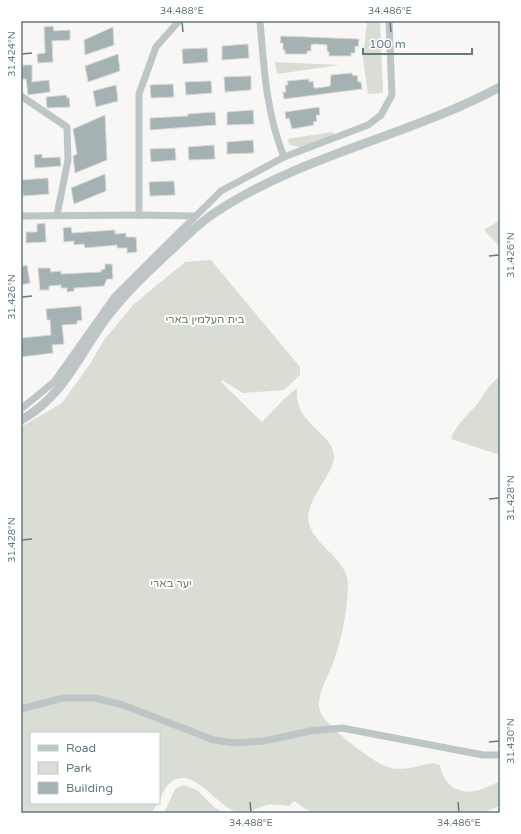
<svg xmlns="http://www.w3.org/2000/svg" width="521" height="834" viewBox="0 0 521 834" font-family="'Varela Round',Heebo,sans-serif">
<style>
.green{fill:#d9ddd4}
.building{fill:#a5b2b4;stroke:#d9d9d7}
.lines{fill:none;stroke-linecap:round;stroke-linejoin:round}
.minor{stroke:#bec5c7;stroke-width:7}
.tertiary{stroke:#bec5c7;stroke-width:9}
.ticks{fill:none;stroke:#637a80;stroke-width:1.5}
.labels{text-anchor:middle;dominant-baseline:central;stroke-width:4;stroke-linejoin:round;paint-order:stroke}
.park-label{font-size:11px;fill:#6a7862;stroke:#fff}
.neatline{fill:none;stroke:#637a80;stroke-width:1.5}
.ticks-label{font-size:10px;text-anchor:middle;fill:#637a80}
</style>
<rect width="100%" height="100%" fill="#f8f7f5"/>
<!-- green -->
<g class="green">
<path d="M367,21H380L383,93L368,94L363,58Z"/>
<path d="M275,62L340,65L277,74Z"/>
<path d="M332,132L336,137L303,148L290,145L287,139Z"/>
<path d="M500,220V247L484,230Z"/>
<path d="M211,260L300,367V375L284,390L243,393L222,380L221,382L262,422L284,399L297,388C293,425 334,432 334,457C334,475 303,501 309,524C316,548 350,560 348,587C347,613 342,637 334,661C329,675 319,689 319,704C319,708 321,715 324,718C334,731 375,765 391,768C404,771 421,765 433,763L440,765C443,785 459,796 479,790C486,788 493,784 500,781V806L481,813H314L304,808L294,801L289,806C281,805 272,803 264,806C257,808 249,813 241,813C217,811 193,760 168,785C164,789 161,797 159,802V733H31V803H158L151,813H21V427L62,403L90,364L104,340L133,305L185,262Z"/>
<path d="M500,376V455L451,439C456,424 469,414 479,402C486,391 489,385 500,376Z"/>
<path d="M183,785L197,790L215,808L225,813H164L175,789Z"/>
</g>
<!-- building -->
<g class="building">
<path d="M53,26L54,31L70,30V40L52,41L53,62L38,63L37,54L45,53V49L44,27Z"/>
<path d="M113,27L114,45L85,55L84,40Z"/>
<path d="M281,36L359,39L358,47L355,46V53H351V56H329V52L327,51V45L314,44L311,45V51H307V54H285V50H283V43H280Z"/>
<path d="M248,44L249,58L222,60V46Z"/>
<path d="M207,48L208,62L183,64L182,49Z"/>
<path d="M118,54L120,71L88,82L85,66Z"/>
<path d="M23,65H32V82L49,80L50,92L28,95L26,79H21Z"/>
<path d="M352,73L353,76L357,75L358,82H361L362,89L284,99L283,92H286L285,85H288L287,81L309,79V82L313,81L314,88H317L330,86L331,75Z"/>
<path d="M251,76V90L225,92L224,77Z"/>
<path d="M211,81L212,93L186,95L185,82Z"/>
<path d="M173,84L174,97L151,98L150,85Z"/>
<path d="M116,85L118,101L96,107L93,91Z"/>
<path d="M66,95L67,98L69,97L70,107L47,108L46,97Z"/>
<path d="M319,107L320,115H316L317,121L313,122L314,125L292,129L289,118L286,119L285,112Z"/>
<path d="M253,110L254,124L227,125V112Z"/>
<path d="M215,112L216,125L150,130V118L188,116V114Z"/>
<path d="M105,115L107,160L75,173L73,156L77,154L73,129Z"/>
<path d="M253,140L254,153L227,154V142Z"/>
<path d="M214,145L215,159L189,160L188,147Z"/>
<path d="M175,148L176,160L151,162L150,149Z"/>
<path d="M42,154V158L60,157L61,166L35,168L34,155Z"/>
<path d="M105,174L106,191L74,204L71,188Z"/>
<path d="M48,178L49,194L23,196L22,180Z"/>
<path d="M174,181L175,195L150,196L149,182Z"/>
<path d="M45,223L46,242L26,243V232H37V224Z"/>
<path d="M71,227L72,233L115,230V234L126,233V237H136L137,252L127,253V248H117V245L85,248L84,244L74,245V241L64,242L63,228Z"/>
<path d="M105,264H112L113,279H107L104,286L74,288V291L67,292V288H61V285L49,286V290H40L38,268H50L51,272L61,271V274L101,272V270L105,269Z"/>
<path d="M27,265L30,283L21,285V267Z"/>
<path d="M81,306L82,320L77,321V324L62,325L64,344L52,345L53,353L21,357V338L51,335L50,320H47L46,309Z"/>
</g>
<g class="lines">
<!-- minor -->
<g class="minor">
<path d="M260,21C264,69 266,112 284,157"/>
<path d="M21,96L67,127L68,160L57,215"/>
<path d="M139,215V94L156,47L179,21"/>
<path d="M21,216L139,215L194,216"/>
<path d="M21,409L54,382L115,296L221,191L284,157L368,125L381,115L392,95L389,21"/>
<path d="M21,709L63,698H95L123,705L214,740L235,743L264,741L310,731L342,728L483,755H500"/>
</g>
<!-- tertiary -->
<path class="tertiary" d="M21,420C61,398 77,360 102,324C124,293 153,267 181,241C192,231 203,220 216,212C302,155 409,136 500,87"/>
</g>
<!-- ticks -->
<path class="ticks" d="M182,22L183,32M390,22L391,32M22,54L32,53M489,256L499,255M22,297L32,296M489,499L499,498M22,540L32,539M489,742L499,741M250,802L251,812M458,802L459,812"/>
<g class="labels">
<!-- park labels -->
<g class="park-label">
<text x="205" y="319">בית העלמין בארי</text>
<text x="171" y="583">יער בארי</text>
</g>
</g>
<!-- border -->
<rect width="521" height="834" fill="none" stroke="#ffffff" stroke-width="44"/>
<!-- legend -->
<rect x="30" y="732" width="130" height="72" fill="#ffffff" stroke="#c1cacc"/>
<rect x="38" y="745" width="20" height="6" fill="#bec5c7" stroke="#c1cacc"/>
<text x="66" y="752" font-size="12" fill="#637a80">Road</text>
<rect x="38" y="762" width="20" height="12" fill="#d9ddd4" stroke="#c1cacc"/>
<text x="66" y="772" font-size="12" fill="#637a80">Park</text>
<rect x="38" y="782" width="20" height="12" fill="#a5b2b4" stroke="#c1cacc"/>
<text x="66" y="792" font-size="12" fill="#637a80">Building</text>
<!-- scale -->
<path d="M363 48v6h109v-6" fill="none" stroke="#637a80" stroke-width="2"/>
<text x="369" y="48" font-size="12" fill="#637a80" stroke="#ffffff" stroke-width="3" paint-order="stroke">100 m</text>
<rect x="22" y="22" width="477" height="790" class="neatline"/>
<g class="ticks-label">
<text x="182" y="14">34.488°E</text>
<text x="390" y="14">34.486°E</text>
<text transform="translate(11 54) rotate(-90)" y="4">31.424°N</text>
<text transform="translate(510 255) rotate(-90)" y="4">31.426°N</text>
<text transform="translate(11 297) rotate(-90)" y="4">31.426°N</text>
<text transform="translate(510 498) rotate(-90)" y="4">31.428°N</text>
<text transform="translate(11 540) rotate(-90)" y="4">31.428°N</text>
<text transform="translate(510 741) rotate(-90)" y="4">31.430°N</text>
<text x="251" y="826">34.488°E</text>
<text x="459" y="826">34.486°E</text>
</g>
</svg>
